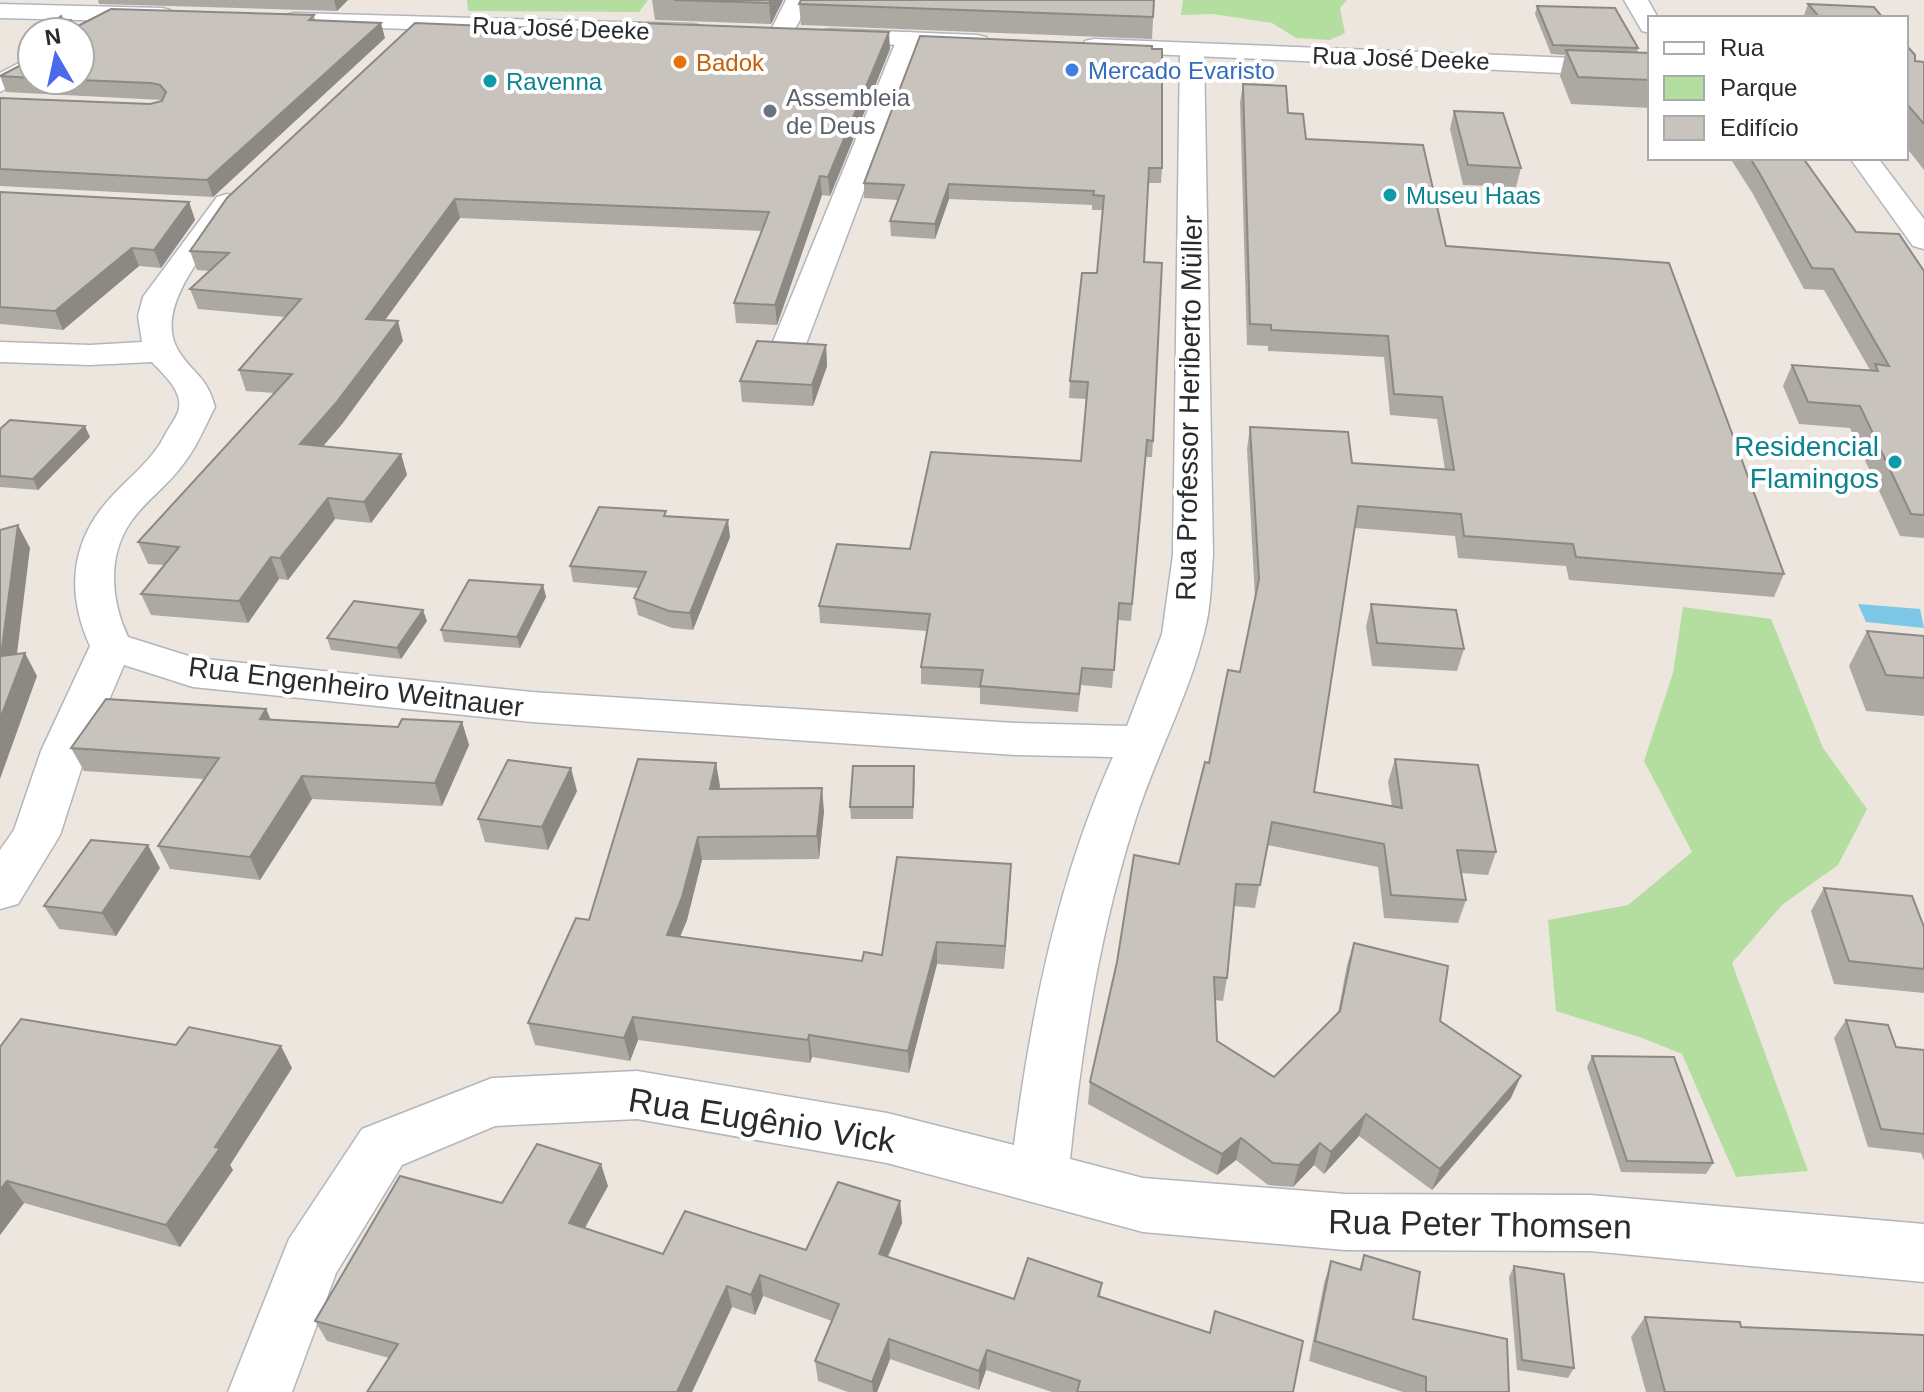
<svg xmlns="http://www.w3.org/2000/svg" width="1924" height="1392" viewBox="0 0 1924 1392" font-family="Helvetica,sans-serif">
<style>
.green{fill:#b4dea0}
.water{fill:#7bc7e5}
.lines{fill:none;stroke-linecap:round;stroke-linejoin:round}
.minor-casing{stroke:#b2b5be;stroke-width:3}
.tertiary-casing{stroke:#b2b5be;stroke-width:3}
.minor{fill:#fff;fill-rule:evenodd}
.tertiary{fill:#fff;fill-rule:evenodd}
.wall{fill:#aca9a3}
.shaded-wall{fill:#8c8984}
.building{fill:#c8c4bd;stroke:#8c8984;stroke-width:2}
.food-dot{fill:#e8710a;stroke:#fff;stroke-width:3}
.shop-dot{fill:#3f7fe0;stroke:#fff;stroke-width:3}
.culture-dot{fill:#0f9aa8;stroke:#fff;stroke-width:3}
.worship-dot{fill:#6b7280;stroke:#fff;stroke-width:3}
.labels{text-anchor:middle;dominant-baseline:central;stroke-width:8;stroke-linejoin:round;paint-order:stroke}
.far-street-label{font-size:24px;fill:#2b2b2b;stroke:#fff}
.far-food-label{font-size:24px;fill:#c56008;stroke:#fff;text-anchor:start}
.far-shop-label{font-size:24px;fill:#366cbe;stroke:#fff;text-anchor:start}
.far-culture-label{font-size:24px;fill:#0d838f;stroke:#fff;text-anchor:start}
.far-worship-label{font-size:24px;fill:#5b616d;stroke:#fff;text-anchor:start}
.street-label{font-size:28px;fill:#2b2b2b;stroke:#fff}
.culture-label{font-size:28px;fill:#0d838f;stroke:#fff;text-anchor:end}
.near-street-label{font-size:34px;fill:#2b2b2b;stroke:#fff}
</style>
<rect width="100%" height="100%" fill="#ece6df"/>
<!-- green -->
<g class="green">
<path d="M467,0H648L639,12L468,11Z"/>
<path d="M1183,0H1347L1340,8L1345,33L1330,40L1296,38L1272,23L1213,14L1181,15Z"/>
<path d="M1683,607L1771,619L1823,748L1867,809L1838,865L1782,905L1732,963L1808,1171L1736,1177L1682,1054L1642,1038L1556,1011L1548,920L1628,905L1692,852L1644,761L1673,673Z"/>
</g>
<!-- water -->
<path class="water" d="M1858,604L1920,609L1924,628L1866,622Z"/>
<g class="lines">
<defs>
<g id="minor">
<path d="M786,0H810L790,39H772L769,34Z"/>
<path d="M1624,0H1648L1658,18H1650V33L1642,31Z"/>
<path d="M909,32L918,34L921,39L806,344L801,351L789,354L777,351L772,344L897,39L900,34Z"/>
<path d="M1192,43L1201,45L1204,50L1213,555C1211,581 1211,608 1204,633C1188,698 1155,757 1135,821C1100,930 1082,1045 1070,1159L1143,1178L1345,1194L1590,1195L1924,1224V1282L1590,1251L1345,1250L1143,1232L887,1163L637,1119L495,1126L402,1165L336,1273L292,1392H228L289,1239L362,1129L492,1078L637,1071L887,1113L1014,1145C1031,1013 1058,879 1113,757L1015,755L532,722L193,687L124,665L87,751L60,835L18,904L0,909V850L14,830L41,751L90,646C65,591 71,539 113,495C132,475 153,459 165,435C169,427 178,416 179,408C182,390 163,374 152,362L90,365L0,362V342L90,345L142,342L138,316L143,297L217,197L227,194L237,197L242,203C216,240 151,304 178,350C193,375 206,374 215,407C204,428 196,449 181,467C166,487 144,502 130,523C107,557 111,601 128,637L195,658L532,692L1015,723L1127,726L1162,634L1173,555L1180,50L1183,45Z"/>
<path d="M32,56V75L0,92V73Z"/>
<path d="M1850,158H1878L1924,219V249L1913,246Z"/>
</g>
<g id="tertiary">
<path d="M0,4L162,8L170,10L174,15L170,20L162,22L0,18Z"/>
<path d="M294,13L693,24L702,26L705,31L702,36L693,38L286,25L282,20L286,15Z"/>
<path d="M830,29L977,35L986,37L989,42L986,47L977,49L821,41L818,36L821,31Z"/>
<path d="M1094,39L1650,61V77L1085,51L1082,46L1085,41Z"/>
</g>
</defs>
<!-- minor casing -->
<use href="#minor" class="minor-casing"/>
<!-- tertiary casing -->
<use href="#tertiary" class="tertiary-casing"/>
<!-- minor -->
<use href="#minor" class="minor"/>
<!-- tertiary -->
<use href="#tertiary" class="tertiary"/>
</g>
<!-- wall -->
<g class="wall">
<path d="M98,0H348L337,11L99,4Z"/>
<path d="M652,0H783L771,24L655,20Z"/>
<path d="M1154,0L1152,39L801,25L799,4Z"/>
<path d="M1808,4L1883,18H1803Z"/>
<path d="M1537,6L1638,48L1637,53H1650V108L1571,104L1560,76L1565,55L1551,54L1535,14Z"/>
<path d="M314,15L315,20L385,38L213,197L0,186V98L150,104L162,100L6,92L0,76L27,62L32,38V80H80L63,20H71L74,28Z"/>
<path d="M920,36L1162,168L1161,183H1148L1144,262L1153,441L1152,457H1146L1131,621L1118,620L1112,688L1081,685L1078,712L980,704V688L921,684V667L927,631L820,623L819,606L910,549L1081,461L1086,399L1069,398L1070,381L1097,273L1103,210H1092V205L949,199L935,239L891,236L890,221L898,200L864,198V183Z"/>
<path d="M1906,45L1915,61L1924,62V170L1906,147Z"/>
<path d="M890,49L830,196L822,195L777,325L736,323L734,303L762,231L460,218L385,320L403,341L342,424L323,446L401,454L407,475L371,523L335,519L288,580L279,579L248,623L151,615L141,594L164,565L148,564L138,542L274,393L246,391L239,370L285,317L198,309L190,289L210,271L197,270L190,251Z"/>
<path d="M1243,84L1288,113L1306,139L1446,246L1784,574L1774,597L1569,580L1566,566L1458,558L1455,536L1355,528L1314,792L1392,807L1388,782L1395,759L1496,852L1488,875L1461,873L1466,900L1458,923L1384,918L1378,867L1267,845L1255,908L1234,906L1227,978L1223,1001L1215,1000L1217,1041L1274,1077L1338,1013L1347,965L1354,943L1440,1021L1511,1098L1432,1190L1359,1136L1324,1174L1314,1165L1293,1187L1268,1185L1236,1160L1217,1175L1088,1104L1090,1082L1179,864L1209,763L1240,672L1255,598L1247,449L1250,427L1352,463L1445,470L1437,419L1390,415L1384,357L1268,351V346L1247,345L1240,102Z"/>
<path d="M1454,111L1521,168L1516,187L1463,185L1450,129Z"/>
<path d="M1730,158H1803L1856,232L1924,271V538L1900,536L1850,428L1799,424L1783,386L1792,365L1870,370L1824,290L1804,289L1753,194Z"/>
<path d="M0,192L189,202L195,220L161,268L139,266L63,330L0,324Z"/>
<path d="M826,345L827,366L813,406L742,402L740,381Z"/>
<path d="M0,429L90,437L38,490L0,487Z"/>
<path d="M667,516L730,537L693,630L672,628L638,615L634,598L639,588L573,582L570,566Z"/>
<path d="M543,585L546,597L520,648L444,642L441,630Z"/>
<path d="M1371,604L1464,649L1457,671L1372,666L1366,627Z"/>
<path d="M427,621L401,659L331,650L327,638Z"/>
<path d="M1867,631L1924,636V716L1866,711L1849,666Z"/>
<path d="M266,709L271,720L398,727L462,722L469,745L442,806L312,799L260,880L170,869L158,846L204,779L84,771L71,748Z"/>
<path d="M915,778L913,819H851L850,807Z"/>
<path d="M720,786L719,789L824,811L819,859L702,860L687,920L680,937L862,961L882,955L1010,887L1004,969L937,964L909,1073L812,1057L810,1063L638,1040L630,1061L535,1045L528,1023L589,920Z"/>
<path d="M577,791L548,850L485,842L478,819Z"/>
<path d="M160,868L116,936L59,929L44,906Z"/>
<path d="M1824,888L1924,927V993L1834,984L1811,911Z"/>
<path d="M1846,1020L1896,1047L1924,1050V1161L1921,1153L1868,1147L1834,1038Z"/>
<path d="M0,1047L292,1068L230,1165L233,1170L180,1247L24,1203L0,1235Z"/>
<path d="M1592,1056L1713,1163L1706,1174L1621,1172L1587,1067Z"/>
<path d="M608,1186L584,1229L663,1254L806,1250L900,1201L902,1223L888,1257L1014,1299L1102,1283L1100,1297L1293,1392H1052L986,1370L979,1390L890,1359L877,1392H848L818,1381L815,1361L832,1321L763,1296L755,1315L732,1307L692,1392H367L389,1358L327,1341L315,1321L502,1203Z"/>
<path d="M1364,1255L1413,1319L1509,1392H1403L1309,1361L1324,1283L1331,1261L1359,1270Z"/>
<path d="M1514,1266L1574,1368L1568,1378L1517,1370L1509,1277Z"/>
<path d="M1645,1317L1741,1327L1924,1392H1646L1631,1337Z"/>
</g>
<!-- shaded-wall -->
<g class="shaded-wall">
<path d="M334,0H348L337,11Z"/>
<path d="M771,0H783L771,24L769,3Z"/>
<path d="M381,23L385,38L213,197L207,180Z"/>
<path d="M889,32L890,49L830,196L828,177Z"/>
<path d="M820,176L822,195L777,325L775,305Z"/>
<path d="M949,184V199L935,239V224Z"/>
<path d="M455,199L460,218L371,339L366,319Z"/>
<path d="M189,202L195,220L161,268L154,250Z"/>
<path d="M132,248L139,266L63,330L55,311Z"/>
<path d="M398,321L403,341L342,424L307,465L300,444Z"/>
<path d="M826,345L827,366L813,406L812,385Z"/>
<path d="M85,426L90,437L38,490L33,479Z"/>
<path d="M401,454L407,475L371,523L364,502Z"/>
<path d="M328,498L335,519L288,580L280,558Z"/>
<path d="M728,520L730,537L693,630L690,613Z"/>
<path d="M18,525L30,548L14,678L1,656Z"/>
<path d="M271,557L279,579L248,623L239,601Z"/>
<path d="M543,585L546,597L520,648L517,637Z"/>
<path d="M423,610L427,621L401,659L397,648Z"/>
<path d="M25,653L37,676L0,779V719Z"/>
<path d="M266,709L276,732L260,719Z"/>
<path d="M462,722L469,745L442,806L435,783Z"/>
<path d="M716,763L720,786L713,812L710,789Z"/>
<path d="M571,768L577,791L548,850L542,827Z"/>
<path d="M302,776L312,799L260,880L250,857Z"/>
<path d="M822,788L824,811L819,859L817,836Z"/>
<path d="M698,837L702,860L687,920L671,958L667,935Z"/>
<path d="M148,845L160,868L116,936L102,913Z"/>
<path d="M1011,864L1010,887L1004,969L1005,946Z"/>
<path d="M937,942V964L909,1073L908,1051Z"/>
<path d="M633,1017L638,1040L630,1061L624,1038Z"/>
<path d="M809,1035L812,1057L810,1063L808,1040Z"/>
<path d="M281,1046L292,1068L230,1165L233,1170L180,1247L166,1225L215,1147Z"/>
<path d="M1521,1076L1511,1098L1432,1190L1440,1169Z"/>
<path d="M1366,1114L1359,1136L1324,1174L1331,1152Z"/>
<path d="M1241,1138L1236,1160L1217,1175L1222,1154Z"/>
<path d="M1320,1143L1314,1165L1293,1187L1299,1165Z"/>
<path d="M601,1164L608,1186L576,1244L569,1223Z"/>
<path d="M7,1181L24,1203L0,1235V1190Z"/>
<path d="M900,1201L902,1223L880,1274L879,1254Z"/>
<path d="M760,1275L763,1296L755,1315L751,1295Z"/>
<path d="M727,1286L732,1307L692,1392H677Z"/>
<path d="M889,1339L890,1359L877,1392H873L872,1382Z"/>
<path d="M987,1350L986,1370L979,1390V1371Z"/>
</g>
<!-- building -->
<g class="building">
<path d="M674,0H771L769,3Z"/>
<path d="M801,0H1154L1153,17L799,4Z"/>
<path d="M1808,4L1874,7L1883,18H1820Z"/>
<path d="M1537,6L1615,8L1638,48L1553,45Z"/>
<path d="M111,9L314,15L309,20L381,23L207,180L0,169V98L150,104L162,101L166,92L160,85L151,83L80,80V32H40L61,16L63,20H71L74,28Z"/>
<path d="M415,23L632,32L639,23L889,32L828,177L820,176L775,305L734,303L769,212L455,199L366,319L398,321L336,403L300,444L401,454L364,502L328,498L280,558L271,557L239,601L141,594L179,547L138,542L292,374L239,370L301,299L190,289L229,253L190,251L227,198Z"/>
<path d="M920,36L1152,46V49H1162V168H1149L1144,262L1162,263L1153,441L1147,440L1132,604L1119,603L1114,670L1082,668L1079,694L980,686L983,670L921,667L930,614L819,606L837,544L910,549L931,452L1081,461L1088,382L1070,381L1082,273H1097L1104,196L1093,195L1094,191L949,184L935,224L890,221L904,185L864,183Z"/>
<path d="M32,38V78L0,76L27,62L29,41Z"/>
<path d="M1906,45L1915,55V61L1924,62V124L1906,103Z"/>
<path d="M1566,50L1650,53V80L1578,77Z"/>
<path d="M1243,84L1286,86L1288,113L1303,114L1306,139L1423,145L1446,246L1669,263L1784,574L1576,557L1573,544L1464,536L1461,514L1358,506L1314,792L1402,808L1395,759L1478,765L1496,852L1457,850L1466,900L1391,895L1384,844L1272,822L1260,885L1236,884L1227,978L1214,977L1217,1041L1274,1077L1340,1011L1354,943L1448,966L1440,1021L1521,1076L1440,1169L1366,1114L1331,1152L1320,1143L1299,1165L1273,1163L1241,1138L1222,1154L1090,1082L1117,962L1134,855L1179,864L1205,762L1209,763L1228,670L1240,672L1259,579L1250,427L1348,432L1352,463L1454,470L1442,397L1394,394L1388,336L1271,330V325L1250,324Z"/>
<path d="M1454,111L1503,113L1521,168L1468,165Z"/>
<path d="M1750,158H1803L1856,232L1899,234L1924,271V515L1911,514L1860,406L1808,402L1792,365L1878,371L1875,364L1889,366L1833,269L1812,268L1760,174Z"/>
<path d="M0,192L189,202L154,250L132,248L55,311L0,307Z"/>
<path d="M757,341L826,345L812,385L740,381Z"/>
<path d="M10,420L85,426L33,479L0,476V429Z"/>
<path d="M599,507L666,511L664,516L728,520L690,613L669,611L634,598L646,572L570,566Z"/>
<path d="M18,525L1,656L25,653L0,719V530Z"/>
<path d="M469,580L543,585L517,637L441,630Z"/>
<path d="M354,601L423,610L397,648L327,638Z"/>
<path d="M1371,604L1456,610L1464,649L1377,643Z"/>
<path d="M1867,631L1924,636V678L1886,675Z"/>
<path d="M106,699L266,709L260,719L398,727L402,719L462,722L435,783L302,776L250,857L158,846L219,758L71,748Z"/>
<path d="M638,759L716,763L710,789L822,788L817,836L698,837L682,897L667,935L862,961L864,952L882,955L897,857L1011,864L1005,946L937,942L908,1051L809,1035L808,1040L633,1017L624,1038L528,1023L576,918L589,920Z"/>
<path d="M508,760L571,768L542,827L478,819Z"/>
<path d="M853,766H914L913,807H850Z"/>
<path d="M91,840L148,845L102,913L44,906Z"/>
<path d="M1824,888L1912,896L1924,927V969L1849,961Z"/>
<path d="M21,1019L176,1045L189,1027L281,1046L215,1147L220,1148L166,1225L7,1181L0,1190V1047Z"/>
<path d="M1846,1020L1888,1025L1896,1047L1924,1050V1134L1881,1129Z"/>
<path d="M1592,1056L1674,1057L1713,1163L1627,1161Z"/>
<path d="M537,1144L601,1164L569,1223L663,1254L685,1211L806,1250L838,1182L900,1201L879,1254L1014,1299L1028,1258L1102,1283L1098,1296L1210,1333L1215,1311L1303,1341L1293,1392H1077L1080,1381L987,1350L979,1371L889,1339L872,1382L815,1361L839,1304L760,1275L751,1295L727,1286L677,1392H367L398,1344L315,1321L400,1176L502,1203Z"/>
<path d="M1364,1255L1420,1272L1413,1319L1507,1339L1509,1392H1426V1377L1315,1341L1331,1261L1361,1270Z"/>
<path d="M1514,1266L1564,1274L1574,1368L1522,1360Z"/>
<path d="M1645,1317L1740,1322L1741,1327L1924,1335V1392H1665Z"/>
</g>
<!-- markers -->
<circle class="food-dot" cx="680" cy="62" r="8"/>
<circle class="shop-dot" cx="1072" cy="70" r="8"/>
<g class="culture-dot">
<circle cx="490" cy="81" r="8"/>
<circle cx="1390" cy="195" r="8"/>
<circle cx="1895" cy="462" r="8"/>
</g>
<circle class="worship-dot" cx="770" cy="111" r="8"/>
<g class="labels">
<!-- far-street labels -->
<g class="far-street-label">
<text transform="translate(561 28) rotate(2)">Rua José Deeke</text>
<text transform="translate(1401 58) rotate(2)">Rua José Deeke</text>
</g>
<!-- far-food labels -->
<g class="far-food-label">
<text x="696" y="62">Badok</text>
</g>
<!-- far-shop labels -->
<g class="far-shop-label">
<text x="1088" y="70">Mercado Evaristo</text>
</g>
<!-- far-culture labels -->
<g class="far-culture-label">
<text x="506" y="81">Ravenna</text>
<text x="1406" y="195">Museu Haas</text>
</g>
<!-- far-worship labels -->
<g class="far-worship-label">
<text x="786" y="97">Assembleia<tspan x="786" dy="28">de Deus</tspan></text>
</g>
<!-- street labels -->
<g class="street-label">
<text transform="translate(1189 408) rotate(-89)">Rua Professor Heriberto Müller</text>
<text transform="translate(356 687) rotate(7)">Rua Engenheiro Weitnauer</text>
</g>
<!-- culture labels -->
<g class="culture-label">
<text x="1879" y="446">Residencial<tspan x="1879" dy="32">Flamingos</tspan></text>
</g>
<!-- near-street labels -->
<g class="near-street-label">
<text transform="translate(762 1120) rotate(9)">Rua Eugênio Vick</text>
<text transform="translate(1480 1224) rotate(1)">Rua Peter Thomsen</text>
</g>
</g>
<!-- legend -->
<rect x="1648" y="16" width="260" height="144" fill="#ffffff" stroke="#aaaaaa" stroke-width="2"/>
<rect x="1664" y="42" width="40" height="12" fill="#ffffff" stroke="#aaaaaa" stroke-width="2"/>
<text x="1720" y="56" font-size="24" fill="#2b2b2b">Rua</text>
<rect x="1664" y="76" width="40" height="24" fill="#b4dea0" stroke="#aaaaaa" stroke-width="2"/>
<text x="1720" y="96" font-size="24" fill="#2b2b2b">Parque</text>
<rect x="1664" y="116" width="40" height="24" fill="#c8c4bd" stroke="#aaaaaa" stroke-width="2"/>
<text x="1720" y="136" font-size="24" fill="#2b2b2b">Edifício</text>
<!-- north arrow -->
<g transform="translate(56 56) rotate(351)"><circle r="38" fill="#ffffff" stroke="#aaaaaa" stroke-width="2"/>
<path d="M0-6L14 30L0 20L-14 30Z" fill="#4c68eb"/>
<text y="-12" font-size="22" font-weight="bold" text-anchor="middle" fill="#2b2b2b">N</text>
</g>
</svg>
